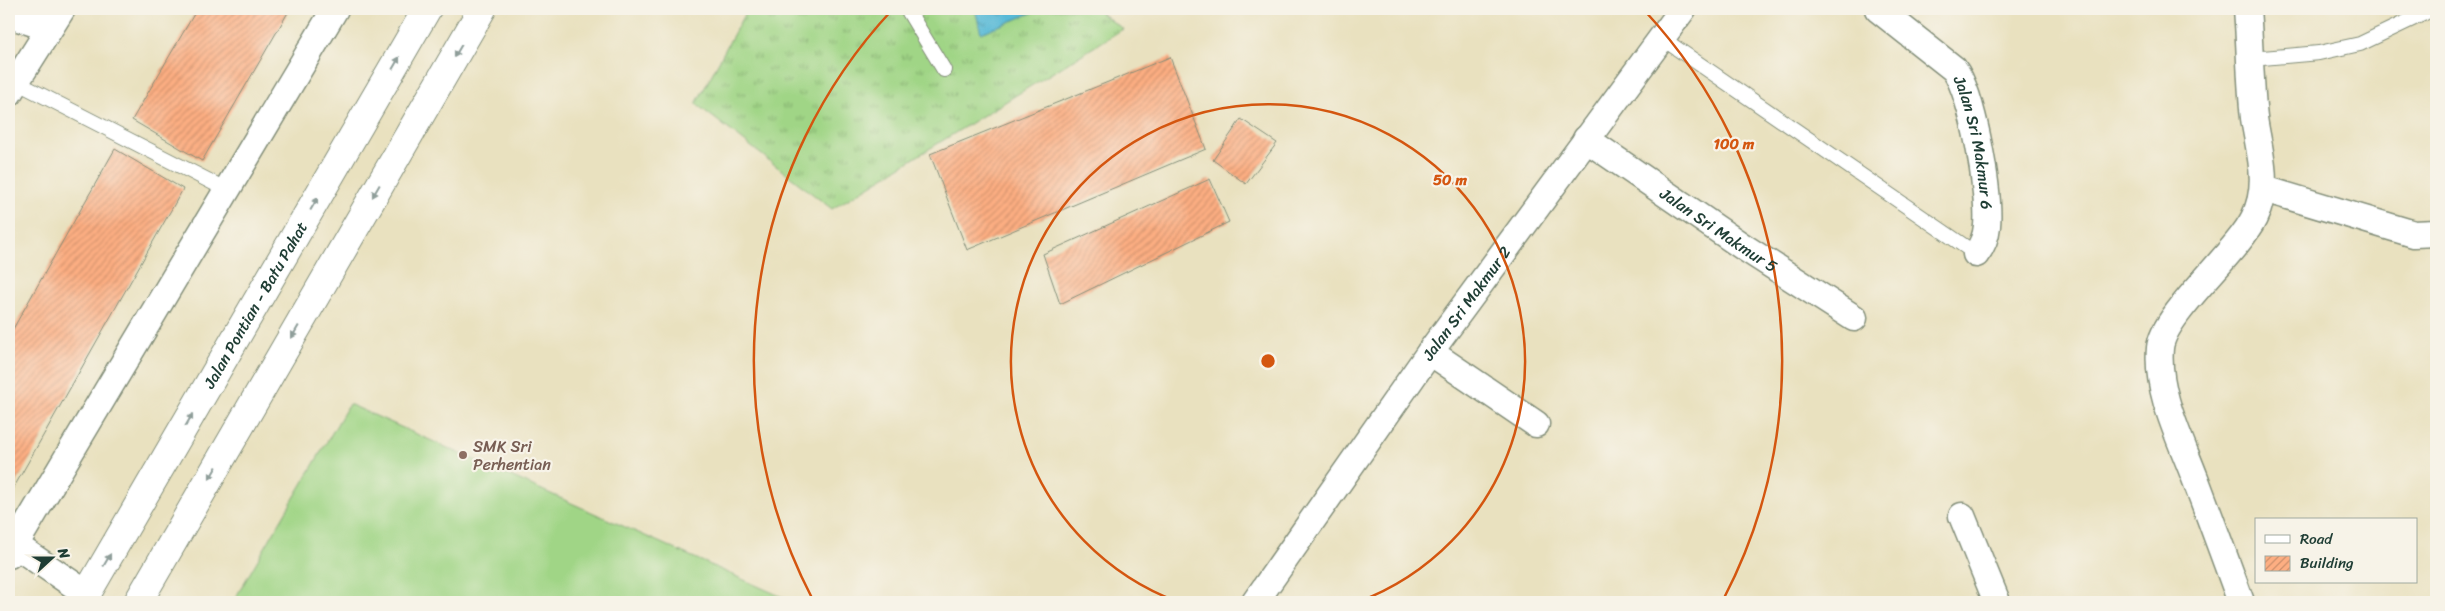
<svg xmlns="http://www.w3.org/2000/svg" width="2445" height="611" font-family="Sriracha,sans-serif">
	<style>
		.grass { fill: url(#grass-tufts); stroke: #60895d }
		.garden { fill: #a0d586; stroke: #60895d }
		.water { fill: url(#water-ripples); stroke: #3c7c86 }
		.building { fill: url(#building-hatch) }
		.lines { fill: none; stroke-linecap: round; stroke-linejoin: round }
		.service-casing { stroke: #848f7a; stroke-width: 16 }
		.minor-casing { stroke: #848f7a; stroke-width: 29 }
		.trunk-casing { stroke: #848f7a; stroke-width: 30 }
		.service { stroke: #fff; stroke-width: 14 }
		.minor { stroke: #fff; stroke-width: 26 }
		.trunk { stroke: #fff; stroke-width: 28 }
		.oneway { fill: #8f9e9a }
		.ring { fill: none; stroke: #d45610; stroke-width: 2.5 }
		.education-dot { fill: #8d6e63; stroke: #f7f3e8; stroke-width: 2 }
		.labels { text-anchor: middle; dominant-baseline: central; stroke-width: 4.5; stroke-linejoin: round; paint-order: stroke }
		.street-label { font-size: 16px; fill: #1f3d34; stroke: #f7f3e8 }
		.education-label { font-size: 16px; fill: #785e54; stroke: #f7f3e8; text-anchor: start }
		.centre { fill: #d45610; stroke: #f7f3e8; stroke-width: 2.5 }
		.ring-label { font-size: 15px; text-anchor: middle; font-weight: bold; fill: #d45610; stroke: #f7f3e8; stroke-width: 4.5; stroke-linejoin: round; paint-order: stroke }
	</style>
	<defs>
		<pattern id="grass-tufts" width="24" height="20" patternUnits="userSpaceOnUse" patternTransform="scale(1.25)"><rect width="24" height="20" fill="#a0d586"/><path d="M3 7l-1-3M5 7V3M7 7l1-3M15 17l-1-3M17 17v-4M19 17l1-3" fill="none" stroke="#82ae6e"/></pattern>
		<pattern id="water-ripples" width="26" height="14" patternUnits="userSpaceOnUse" patternTransform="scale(1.25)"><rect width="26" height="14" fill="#58bad7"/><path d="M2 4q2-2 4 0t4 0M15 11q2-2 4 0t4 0" fill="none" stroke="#4898af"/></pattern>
		<pattern id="building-hatch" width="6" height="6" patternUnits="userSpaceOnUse" patternTransform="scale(1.25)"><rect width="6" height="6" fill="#fdae82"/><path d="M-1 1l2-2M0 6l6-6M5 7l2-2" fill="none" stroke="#cc8f6b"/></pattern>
	</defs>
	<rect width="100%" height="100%" fill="#f7f3e8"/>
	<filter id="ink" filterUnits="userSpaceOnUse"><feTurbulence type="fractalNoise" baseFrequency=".02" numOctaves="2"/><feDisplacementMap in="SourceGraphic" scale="10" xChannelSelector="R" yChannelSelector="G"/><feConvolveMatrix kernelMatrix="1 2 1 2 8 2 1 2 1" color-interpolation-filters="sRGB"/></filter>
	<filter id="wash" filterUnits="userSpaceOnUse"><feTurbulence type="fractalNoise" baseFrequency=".0096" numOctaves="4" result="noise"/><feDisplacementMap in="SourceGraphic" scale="20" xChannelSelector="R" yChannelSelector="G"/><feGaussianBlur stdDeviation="1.12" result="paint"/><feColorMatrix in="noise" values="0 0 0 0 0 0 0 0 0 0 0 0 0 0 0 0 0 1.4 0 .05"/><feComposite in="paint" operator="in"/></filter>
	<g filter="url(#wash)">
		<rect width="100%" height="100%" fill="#e9e1bf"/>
		<path class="grass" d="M747,9h348l28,20 -291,180 -136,-105z"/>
		<path class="garden" d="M349,404l440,196 -2,2h-554z"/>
		<path class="water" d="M975,9h67l-61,24z"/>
		<g id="blocks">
			<g class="building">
				<path d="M197,9h93l-88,152 -70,-41z"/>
				<path d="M1170,57l36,92 -239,101 -37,-96z"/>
				<path d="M1241,119l36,24 -31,41 -33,-24z"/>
				<path d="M115,149l68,40 -174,307v-160z"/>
				<path d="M1210,179l19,43 -169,82 -17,-50z"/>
			</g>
		</g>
	</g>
	<g filter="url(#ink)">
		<use href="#blocks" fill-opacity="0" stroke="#848f7a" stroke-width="1"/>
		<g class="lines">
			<g class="service-casing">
				<g id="service">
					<path d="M907,9l37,61"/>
					<path d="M1663,39l313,215"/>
					<path d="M2251,59l68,-6 41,-9 65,-31"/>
					<path d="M16,82l211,108"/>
				</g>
			</g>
			<g class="minor-casing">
				<g id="minor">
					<path id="s1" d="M1878,9l76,60c19,25 36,124 33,157 -1,11 -4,19 -11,28"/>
					<path d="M9,15l40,13"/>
					<path d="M9,93l53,-84"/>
					<path id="s2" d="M1586,139l156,107 112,72"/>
					<path d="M2264,189l150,45 22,-1"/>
					<path d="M1430,352l106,72"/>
					<path d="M1962,516l35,86"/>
					<path d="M15,545l72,49"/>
					<path d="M9,555l326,-546"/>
					<path id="s3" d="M1255,602l175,-250 253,-343"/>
					<path d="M2241,602c-15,-41 -30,-82 -46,-124 -15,-40 -39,-86 -35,-130 3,-34 76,-94 94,-130 17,-34 5,-66 0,-100 -4,-36 -4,-73 -7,-109"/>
				</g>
			</g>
			<g class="trunk-casing">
				<g id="trunk">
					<path id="s4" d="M82,602l345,-593"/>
					<path d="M138,602l344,-593"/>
				</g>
			</g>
			<use href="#service" class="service"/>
			<use href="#minor" class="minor"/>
			<use href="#trunk" class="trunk"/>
		</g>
		<defs><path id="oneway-solid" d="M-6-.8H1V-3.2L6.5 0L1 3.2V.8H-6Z" transform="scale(1.25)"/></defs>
		<g class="oneway">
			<use href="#oneway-solid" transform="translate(458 51) rotate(120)"/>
			<use href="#oneway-solid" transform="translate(396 63) rotate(-60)"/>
			<use href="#oneway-solid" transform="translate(376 191) rotate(120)"/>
			<use href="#oneway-solid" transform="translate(314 204) rotate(-60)"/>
			<use href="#oneway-solid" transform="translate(295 332) rotate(120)"/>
			<use href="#oneway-solid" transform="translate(189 420) rotate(-60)"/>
			<use href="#oneway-solid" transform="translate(213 473) rotate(120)"/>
			<use href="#oneway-solid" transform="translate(107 560) rotate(-60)"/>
		</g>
	</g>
	<g class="ring">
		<path d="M1178 602A257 257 0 1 1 1358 602"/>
		<path d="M812 598A514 514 0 0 1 892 10M1644 10A514 514 0 0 1 1724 598"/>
	</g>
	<circle class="education-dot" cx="463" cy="455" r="5"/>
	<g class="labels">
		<g class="street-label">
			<text stroke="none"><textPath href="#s1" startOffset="174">Jalan Sri Makmur 6</textPath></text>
			<text stroke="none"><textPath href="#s2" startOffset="161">Jalan Sri Makmur 5</textPath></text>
			<text stroke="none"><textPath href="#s3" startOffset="366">Jalan Sri Makmur 2</textPath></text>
			<text stroke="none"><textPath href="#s4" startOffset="344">Jalan Pontian - Batu Pahat</textPath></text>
		</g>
		<g class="education-label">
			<text x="473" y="446">SMK Sri<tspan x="473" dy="18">Perhentian</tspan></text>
		</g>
	</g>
	<circle cx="1268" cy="361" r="8" class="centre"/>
	<g class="ring-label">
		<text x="1734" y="149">100 m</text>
		<text x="1450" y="185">50 m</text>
	</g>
	<rect width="2445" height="611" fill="none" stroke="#f7f3e8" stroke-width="30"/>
	<rect x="2255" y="518" width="162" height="65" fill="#f7f3e8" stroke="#a1aaa0"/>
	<rect x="2265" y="535" width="25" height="8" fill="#ffffff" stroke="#a1aaa0"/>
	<text x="2300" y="544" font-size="15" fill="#1f3d34">Road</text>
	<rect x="2265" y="556" width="25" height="15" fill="url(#building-hatch)" stroke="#a1aaa0"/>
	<text x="2300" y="568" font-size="15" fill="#1f3d34">Building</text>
	<g transform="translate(52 558) rotate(69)" stroke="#f7f3e8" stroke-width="4" paint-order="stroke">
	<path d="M0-4L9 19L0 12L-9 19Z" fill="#1f3d34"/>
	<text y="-8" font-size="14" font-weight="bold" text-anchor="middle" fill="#1f3d34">N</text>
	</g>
</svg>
